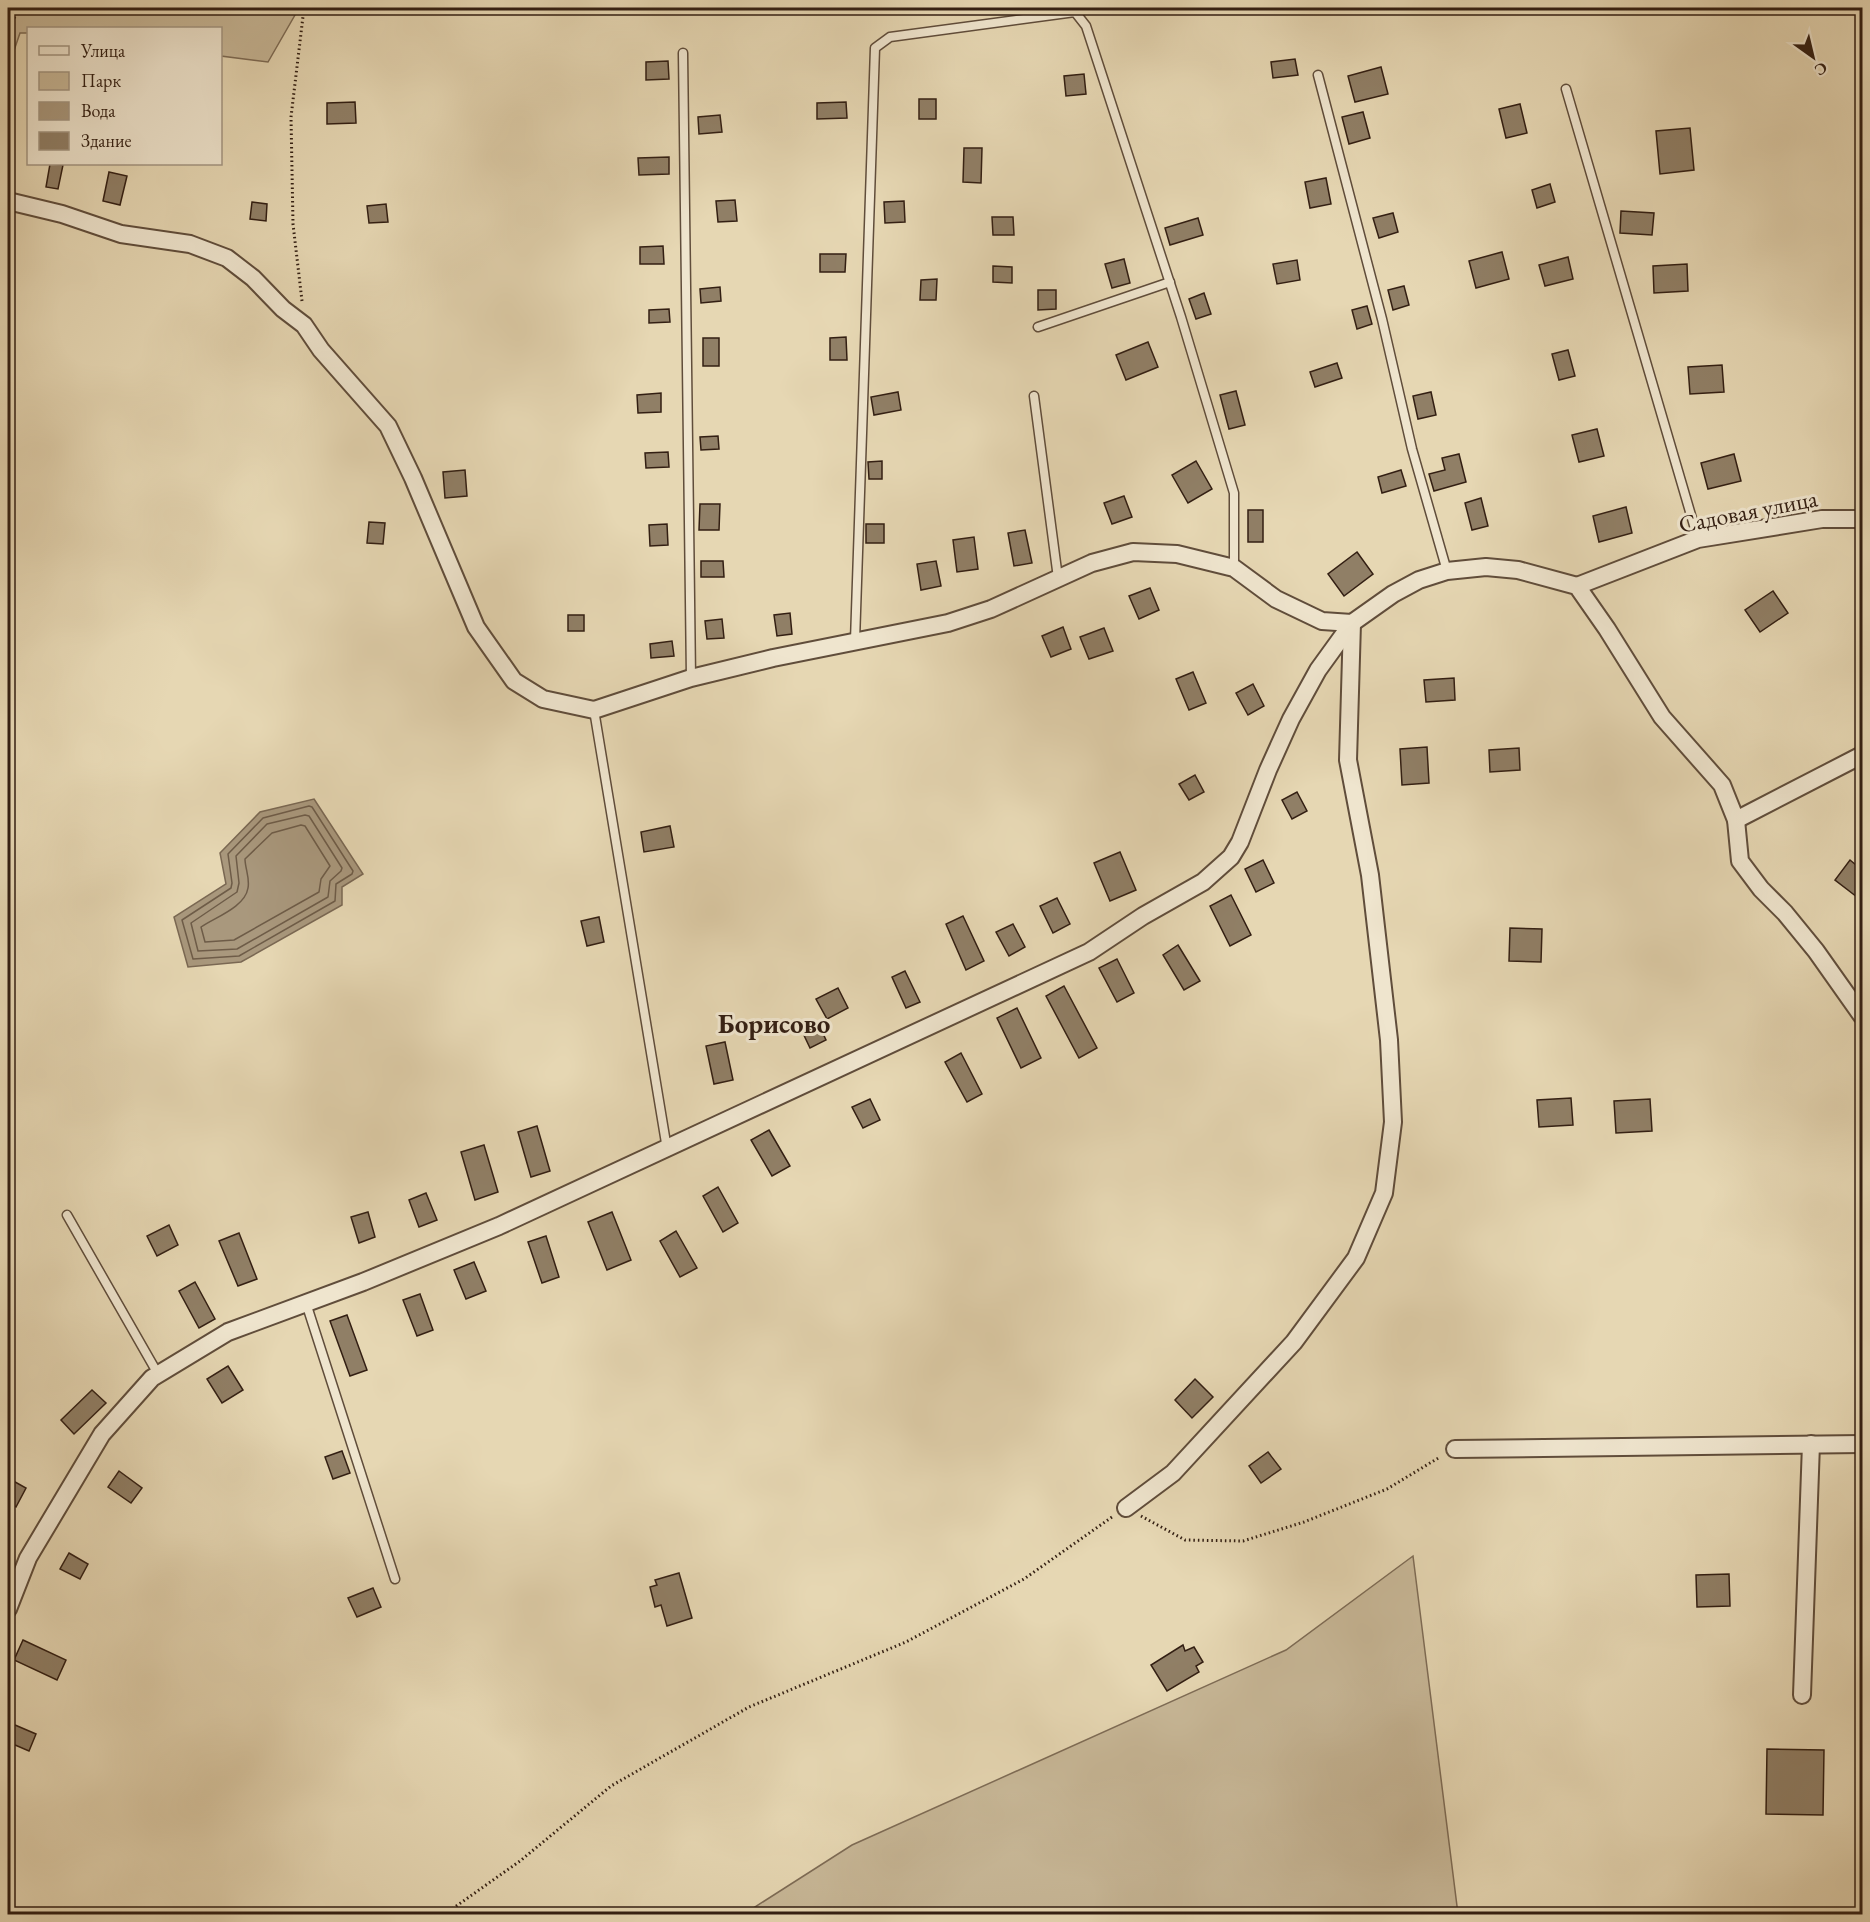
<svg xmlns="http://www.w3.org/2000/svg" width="1870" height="1922" font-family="'EB Garamond',serif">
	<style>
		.green { fill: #c8b898; stroke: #7e6c56; stroke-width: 1.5 }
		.water { fill: #a9987d; stroke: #7a6853; stroke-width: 1.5 }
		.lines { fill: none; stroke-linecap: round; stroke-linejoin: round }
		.shore { stroke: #6e5c48; stroke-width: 1.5 }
		.building { fill: #907f66; stroke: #331f13; stroke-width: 1.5 }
		.service-casing { stroke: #604d3b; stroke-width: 11 }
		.minor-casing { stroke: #604d3b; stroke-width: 20 }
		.path { stroke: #331f13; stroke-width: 3; stroke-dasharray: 1.5 3; stroke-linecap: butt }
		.service { stroke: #efe5ce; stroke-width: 8 }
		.minor { stroke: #efe5ce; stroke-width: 16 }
		.labels { text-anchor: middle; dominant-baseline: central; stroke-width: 6; stroke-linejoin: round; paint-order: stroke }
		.street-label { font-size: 24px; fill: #331f13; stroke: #efe5ce }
		.quarter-label { font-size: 27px; font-weight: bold; fill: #331f13; stroke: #efe5ce }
	</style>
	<rect width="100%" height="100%" fill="#e6d7b3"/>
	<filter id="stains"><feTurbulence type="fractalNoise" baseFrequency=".00333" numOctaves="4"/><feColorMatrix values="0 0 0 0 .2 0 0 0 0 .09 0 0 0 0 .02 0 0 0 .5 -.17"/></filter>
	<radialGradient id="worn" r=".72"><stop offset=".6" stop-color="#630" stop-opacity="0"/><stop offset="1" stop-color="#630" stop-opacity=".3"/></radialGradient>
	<g class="green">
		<path d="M8,8h291l-31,54 -47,-6 -1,-28h-192v5h-8l-12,35z"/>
		<path d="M1413,1556l45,358h-714l108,-69 434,-195z"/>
	</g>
	<path class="water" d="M314,799l49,75 -21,13v18l-101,57 -53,5 -14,-50 52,-33 -6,-31 40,-41z"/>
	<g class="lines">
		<g class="shore">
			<path d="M309,806l3,1 41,64 -1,3 -16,10 -1,17 -96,55 -46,3 -11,-39 49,-32 1,-5 -4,-29 35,-36z"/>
			<path d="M305,815l4,1 33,52 -1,3 -11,10 -2,16 -91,52 -39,2 -7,-28 46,-31 2,-9 -3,-27 31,-32z"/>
			<path d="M301,825l4,1 25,40 -9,13 -2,13 -85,48 -29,2 -4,-15c15,-10 44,-20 47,-39 2,-10 -3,-20 -3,-29l27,-26z"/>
		</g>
	</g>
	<g class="building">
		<path d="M1295,59l3,16 -25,3 -2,-16z"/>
		<path d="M668,61l1,18 -23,1v-18z"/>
		<path d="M1381,67l7,27 -33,8 -7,-26z"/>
		<path d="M1084,74l2,20 -20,2 -2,-20z"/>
		<rect x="919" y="99" width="17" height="20"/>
		<path d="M355,102l1,21 -29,1v-21z"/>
		<path d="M846,102l1,16 -30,1v-16z"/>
		<path d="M1520,104l7,29 -21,5 -7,-29z"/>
		<path d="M1363,112l7,26 -21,6 -7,-27z"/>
		<path d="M720,115l2,17 -23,2 -1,-17z"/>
		<path d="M1690,128l4,42 -34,4 -4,-43z"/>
		<path d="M964,148h18l-1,35 -18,-1z"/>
		<path d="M669,157v17l-30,1 -1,-17z"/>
		<path d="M50,164l13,1 -5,24 -12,-2z"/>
		<path d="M109,172l18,4 -7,29 -17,-4z"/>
		<path d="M1326,178l5,26 -21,4 -5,-26z"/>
		<path d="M1550,184l5,18 -18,6 -5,-18z"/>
		<path d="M735,200l2,21 -19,1 -2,-21z"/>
		<path d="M904,201l1,21 -20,1 -1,-21z"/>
		<path d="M252,202l15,2 -1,17 -16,-2z"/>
		<path d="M386,204l2,18 -19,1 -2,-17z"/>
		<path d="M1621,211l33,2 -2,22 -32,-2z"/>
		<path d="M1393,213l5,19 -19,6 -6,-20z"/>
		<path d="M992,217h21l1,18h-21z"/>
		<path d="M1198,218l5,17 -33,10 -5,-17z"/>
		<path d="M663,246l1,18h-24v-17z"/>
		<path d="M1502,252l7,27 -33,9 -7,-27z"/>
		<path d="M820,254h26l-1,18h-25z"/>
		<path d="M1568,257l5,22 -28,7 -6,-21z"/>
		<path d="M1124,259l6,24 -18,5 -7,-24z"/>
		<path d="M1297,260l3,20 -23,4 -4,-20z"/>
		<path d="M1687,264l1,27 -34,2 -1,-27z"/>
		<path d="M993,266l19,1v16l-19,-1z"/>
		<path d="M937,279l-1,21h-16l1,-20z"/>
		<path d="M1404,286l5,19 -16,5 -5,-20z"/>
		<path d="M720,287l1,14 -20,2 -1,-14z"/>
		<path d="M1038,290h18v19l-18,1z"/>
		<path d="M1204,293l7,21 -15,5 -7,-20z"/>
		<path d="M1367,306l5,18 -15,5 -5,-19z"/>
		<path d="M669,309l1,13 -21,1v-13z"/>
		<path d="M846,337l1,23h-17v-22z"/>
		<rect x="703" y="338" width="16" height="28"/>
		<path d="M1148,342l10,25 -32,13 -10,-25z"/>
		<path d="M1568,350l7,26 -16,4 -7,-26z"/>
		<path d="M1337,363l5,15 -27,9 -5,-15z"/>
		<path d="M1722,365l2,27 -34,2 -2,-27z"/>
		<path d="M1236,391l9,34 -16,4 -9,-34z"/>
		<path d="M898,392l3,18 -27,5 -3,-18z"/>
		<path d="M1431,392l5,23 -18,4 -5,-23z"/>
		<path d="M661,393v19l-23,1 -1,-18z"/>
		<path d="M1597,429l7,27 -25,6 -7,-27z"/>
		<path d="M718,436l1,13 -18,1 -1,-13z"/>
		<path d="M668,452l1,15 -23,1 -1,-15z"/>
		<path d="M1459,454l7,28 -32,9 -5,-17 16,-4 -3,-12z"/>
		<path d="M1734,454l7,27 -33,8 -7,-26z"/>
		<path d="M882,461v18h-13l-1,-17z"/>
		<path d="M1196,461l16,28 -24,14 -16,-28z"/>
		<path d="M465,470l2,26 -22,2 -2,-26z"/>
		<path d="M1401,470l5,16 -24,7 -4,-16z"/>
		<path d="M1124,496l8,21 -20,7 -8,-21z"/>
		<path d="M1481,498l7,28 -16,4 -7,-27z"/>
		<path d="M700,504h20l-1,26h-20z"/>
		<path d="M1626,507l6,26 -33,9 -6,-26z"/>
		<rect x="1248" y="510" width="15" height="32"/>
		<path d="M369,522l16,1 -2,21 -16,-1z"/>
		<path d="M667,524l1,21 -18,1 -1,-21z"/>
		<rect x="866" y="524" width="18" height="19"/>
		<path d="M1025,530l7,33 -18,3 -6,-33z"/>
		<path d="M974,537l4,32 -21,3 -4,-32z"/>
		<path d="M1357,552l16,22 -29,22 -16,-22z"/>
		<path d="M701,561h22l1,16h-23z"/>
		<path d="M936,561l5,25 -20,4 -4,-26z"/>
		<path d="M1150,588l9,22 -20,9 -10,-23z"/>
		<path d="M1773,591l15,22 -28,19 -15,-22z"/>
		<path d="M790,613l2,21 -15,2 -3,-21z"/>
		<rect x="568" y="615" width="16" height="16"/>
		<path d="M722,619l2,19 -17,1 -2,-18z"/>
		<path d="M1063,627l8,22 -20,8 -9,-21z"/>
		<path d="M1104,628l9,23 -24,8 -9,-22z"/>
		<path d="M672,641l2,15 -23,2 -1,-14z"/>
		<path d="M1193,672l13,31 -17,7 -13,-31z"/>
		<path d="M1454,678l1,22 -29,2 -2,-22z"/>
		<path d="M1253,684l11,22 -16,9 -12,-22z"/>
		<path d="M1427,747l2,36 -27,2 -2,-36z"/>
		<path d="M1519,748l1,22 -30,2 -1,-22z"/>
		<path d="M1195,775l9,17 -15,8 -10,-16z"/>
		<path d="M1297,792l10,19 -15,8 -10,-19z"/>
		<path d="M670,826l4,21 -30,5 -3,-20z"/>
		<path d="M1120,852l16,38 -26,11 -16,-38z"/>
		<path d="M1862,857v33l-5,7 -22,-17 15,-20 6,5z"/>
		<path d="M1263,860l11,23 -18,9 -11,-23z"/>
		<path d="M1231,895l20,40 -21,11 -20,-40z"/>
		<path d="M1057,898l13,26 -17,9 -13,-27z"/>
		<path d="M963,916l21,45 -18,9 -20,-46z"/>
		<path d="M599,917l5,25 -17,4 -6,-25z"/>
		<path d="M1013,924l12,23 -16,9 -13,-24z"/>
		<path d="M1510,928l32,1 -1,33 -32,-1z"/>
		<path d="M1178,945l22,36 -16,9 -21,-35z"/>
		<path d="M1117,959l17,34 -17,9 -18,-34z"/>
		<path d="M905,971l15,31 -14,6 -14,-31z"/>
		<path d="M1064,986l33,62 -18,10 -33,-62z"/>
		<path d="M838,988l10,20 -21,11 -11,-20z"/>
		<path d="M1017,1008l24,50 -20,10 -24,-50z"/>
		<path d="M818,1023l8,17 -16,8 -8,-17z"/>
		<path d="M725,1042l8,38 -19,4 -8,-38z"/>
		<path d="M961,1053l21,41 -15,8 -22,-40z"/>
		<path d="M1571,1098l2,27 -34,2 -2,-27z"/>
		<path d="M870,1099l10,21 -17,8 -11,-21z"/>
		<path d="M1650,1099l2,32 -36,2 -2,-32z"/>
		<path d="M537,1126l13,45 -19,6 -13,-45z"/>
		<path d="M769,1130l21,36 -18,10 -21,-36z"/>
		<path d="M484,1145l14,47 -23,8 -14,-48z"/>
		<path d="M718,1187l20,36 -15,9 -20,-36z"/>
		<path d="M426,1193l11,27 -18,7 -10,-27z"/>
		<path d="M368,1212l7,25 -16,6 -8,-26z"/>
		<path d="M612,1212l19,48 -24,10 -19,-48z"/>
		<path d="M169,1225l9,20 -21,11 -10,-20z"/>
		<path d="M676,1231l21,37 -17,9 -20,-36z"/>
		<path d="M239,1233l18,46 -19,7 -19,-45z"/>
		<path d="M546,1236l13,41 -17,6 -14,-41z"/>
		<path d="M474,1262l12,29 -20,8 -12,-29z"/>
		<path d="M195,1282l20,37 -16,9 -20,-37z"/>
		<path d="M420,1294l13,36 -16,6 -14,-36z"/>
		<path d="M347,1315l20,55 -17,6 -20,-55z"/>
		<path d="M228,1366l15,24 -21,13 -15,-24z"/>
		<path d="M1195,1379l18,18 -21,21 -17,-18z"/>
		<path d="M92,1390l14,13 -32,31 -13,-14z"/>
		<path d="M342,1451l8,22 -17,6 -8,-22z"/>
		<path d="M1268,1452l13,17 -20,14 -12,-17z"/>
		<path d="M119,1471l23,17 -11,15 -23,-16z"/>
		<path d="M8,1478l18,10 -10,19 -8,-5z"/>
		<path d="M69,1553l19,11 -8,15 -20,-10z"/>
		<path d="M679,1573l13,45 -25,8 -6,-21 -6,2 -5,-20 7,-2 -2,-5z"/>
		<path d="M1729,1574l1,32 -33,1 -1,-32z"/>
		<path d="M373,1588l8,19 -24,10 -9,-19z"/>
		<path d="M23,1640l43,20 -9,20 -43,-20z"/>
		<path d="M1183,1645l2,6 9,-4 9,15 -7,4 3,6 -32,19 -16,-26z"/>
		<path d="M8,1722l28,12 -7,17 -21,-9z"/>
		<path d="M1767,1749l57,1 -1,65 -57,-1z"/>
	</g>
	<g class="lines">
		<g class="service-casing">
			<g id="service">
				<path d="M683,53l8,625"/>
				<path d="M1318,75l64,244 30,130 35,122"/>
				<path d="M1566,89l132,450"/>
				<path d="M1038,327l132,-45"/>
				<path d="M1034,396l24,182"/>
				<path d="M855,641l20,-593 15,-11 185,-25 11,14 95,291 53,176v75"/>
				<path d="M594,710l73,439"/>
				<path d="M67,1215l91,159"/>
				<path d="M306,1303l89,276"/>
			</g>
		</g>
		<g class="minor-casing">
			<g id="minor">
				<path d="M8,201l54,13 59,20 69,10 37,14 26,20 30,31 21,16 17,25 67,76 25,52 63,149 38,54 29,18 51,11 97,-32 82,-20 175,-35 43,-14 101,-46 41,-11 44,2 57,14 42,31 46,22 30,2 -4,137 22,115 19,165 4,82 -9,71 -28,65 -62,84 -121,131 -47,35"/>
				<path d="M1577,586l121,-47 124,-20h40"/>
				<path d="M1736,820l126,-65"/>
				<path d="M1455,1449l407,-5"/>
				<path d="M8,1609l20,-51 74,-124 50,-56 76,-46 135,-50 136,-56 590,-274 54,-36 60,-34 28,-25 9,-15 28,-72 23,-51 27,-49 34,-47 41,-29 26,-14 28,-9 39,-4 32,3 59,16 30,43 55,88 60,68 14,35 4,41 21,28 24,24 31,38 46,65"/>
				<path d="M1802,1695l9,-251"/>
			</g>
		</g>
		<g class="path">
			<path d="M8,35l10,-27"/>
			<path d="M302,301l-9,-77 -2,-107 13,-109"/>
			<path d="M1141,1516l44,24 58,1 61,-19 83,-33 53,-32"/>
			<path d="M445,1914l75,-53 91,-75 138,-79 157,-65 118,-63 88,-62"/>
		</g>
		<use href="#service" class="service"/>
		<use href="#minor" class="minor"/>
	</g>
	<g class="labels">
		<g class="street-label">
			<text transform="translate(1748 511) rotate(-11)">Садовая улица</text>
		</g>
		<g class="quarter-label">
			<text x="774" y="1023">Борисово</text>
		</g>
	</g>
	<rect width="1870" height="1922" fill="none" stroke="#e6d7b3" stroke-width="30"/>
	<rect x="9" y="9" width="1852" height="1904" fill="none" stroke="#331f13" stroke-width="3"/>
	<rect x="15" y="15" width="1840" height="1892" fill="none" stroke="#331f13" stroke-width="1.5"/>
	<rect x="27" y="27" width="195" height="138" fill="#efe5ce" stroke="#a49683" stroke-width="1.5"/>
	<rect x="39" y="46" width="30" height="9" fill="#efe5ce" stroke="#a49683" stroke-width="1.5"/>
	<text x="81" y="57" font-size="18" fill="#331f13">Улица</text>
	<rect x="39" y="72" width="30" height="18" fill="#c8b898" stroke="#a49683" stroke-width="1.5"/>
	<text x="81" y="87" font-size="18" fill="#331f13">Парк</text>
	<rect x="39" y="102" width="30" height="18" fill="#a9987d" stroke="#a49683" stroke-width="1.5"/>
	<text x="81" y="117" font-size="18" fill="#331f13">Вода</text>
	<rect x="39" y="132" width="30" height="18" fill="#907f66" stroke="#a49683" stroke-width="1.5"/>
	<text x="81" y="147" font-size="18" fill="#331f13">Здание</text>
	<g transform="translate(1813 57) rotate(146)" stroke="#efe5ce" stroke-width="4.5" paint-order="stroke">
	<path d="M0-4.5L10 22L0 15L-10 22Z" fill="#331f13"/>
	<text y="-9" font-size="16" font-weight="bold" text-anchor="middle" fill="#331f13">С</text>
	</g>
	<rect width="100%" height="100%" filter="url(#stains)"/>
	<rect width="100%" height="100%" fill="url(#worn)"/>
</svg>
